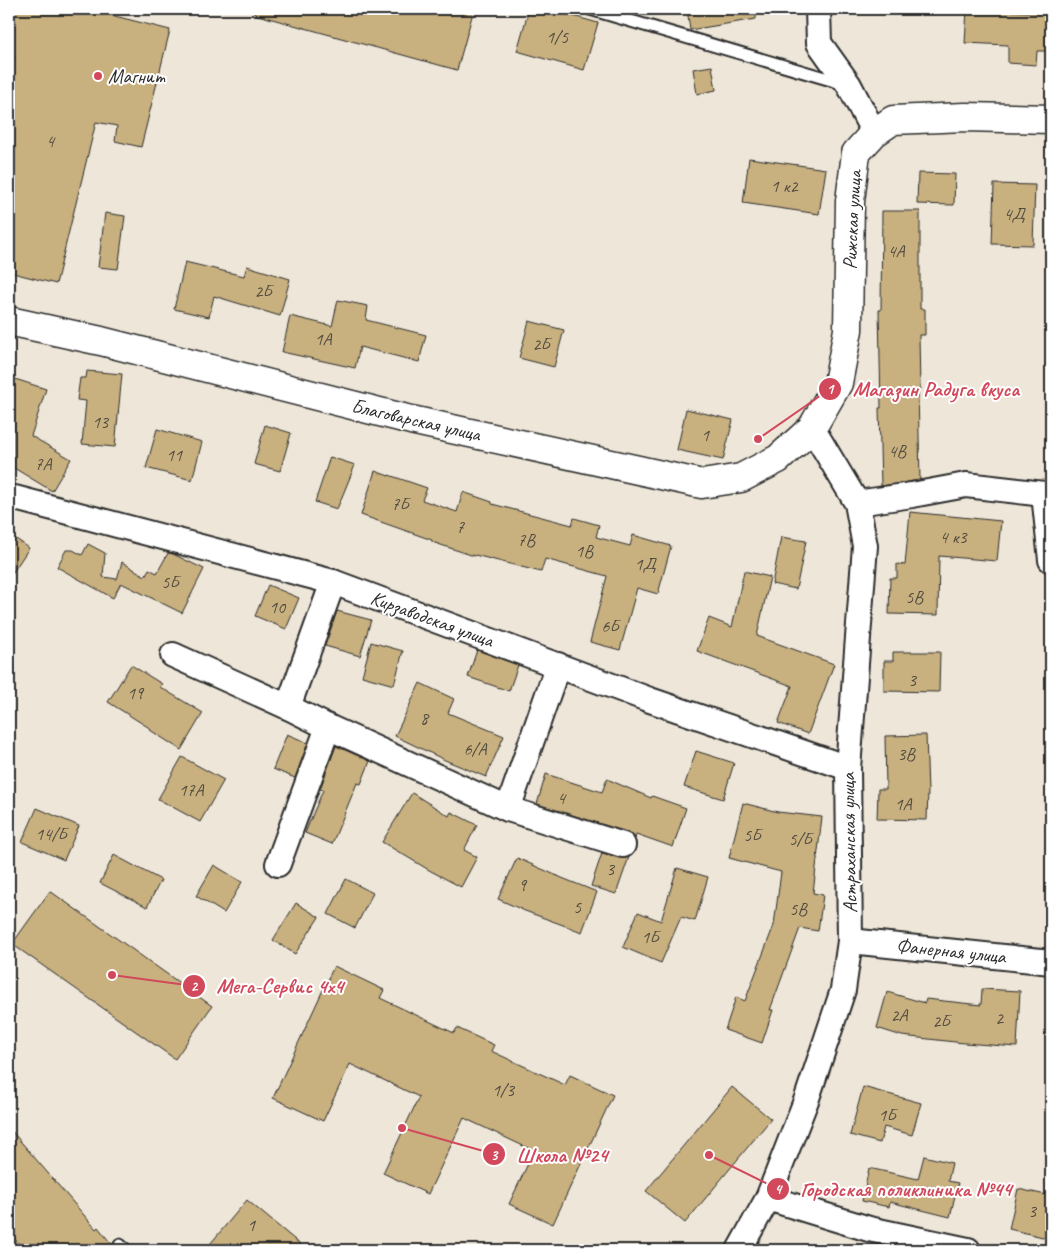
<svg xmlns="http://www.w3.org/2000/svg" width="1060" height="1259" font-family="Caveat,sans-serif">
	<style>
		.building { fill: #c8b07f; stroke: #2b2b2b }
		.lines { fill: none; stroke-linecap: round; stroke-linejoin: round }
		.service-casing { stroke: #2b2b2b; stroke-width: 15 }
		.minor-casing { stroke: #2b2b2b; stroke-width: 28 }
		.tertiary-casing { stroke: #2b2b2b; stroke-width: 31 }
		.service { stroke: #fff; stroke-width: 11 }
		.minor { stroke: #fff; stroke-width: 24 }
		.tertiary { stroke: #fff; stroke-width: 28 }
		.poi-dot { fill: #d1495b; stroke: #fff; stroke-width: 2 }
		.labels { text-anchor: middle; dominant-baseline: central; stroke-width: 4; stroke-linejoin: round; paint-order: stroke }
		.number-label { font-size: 18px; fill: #524c40 }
		.poi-label { font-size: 20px; fill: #2b2b2b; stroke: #fff; text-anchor: start }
		.street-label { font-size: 20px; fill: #2b2b2b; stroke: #fff }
		.leader { fill: none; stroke: #d1495b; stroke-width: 2 }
		.callout-dot { fill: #d1495b; stroke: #fff; stroke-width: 2 }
		.mark-label { font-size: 15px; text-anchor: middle; font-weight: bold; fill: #fff }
		.callout-label { font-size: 21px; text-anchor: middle; font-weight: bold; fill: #d1495b; stroke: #fff; stroke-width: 4; stroke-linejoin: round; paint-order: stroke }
	</style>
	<rect width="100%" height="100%" fill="#eee7d9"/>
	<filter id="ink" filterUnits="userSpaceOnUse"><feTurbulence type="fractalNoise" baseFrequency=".02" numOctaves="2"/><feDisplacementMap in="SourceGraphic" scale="10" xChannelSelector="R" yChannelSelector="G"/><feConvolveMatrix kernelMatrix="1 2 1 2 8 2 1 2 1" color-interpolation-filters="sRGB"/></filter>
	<g filter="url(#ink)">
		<g class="building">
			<path d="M9,9h78l83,21 -29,117 -26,-6 2,-15 -21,-4 -40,162 -47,-12v-192l6,-24 -6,-1z"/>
			<path d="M255,9h219l-17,61 -203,-56z"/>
			<path d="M529,9h19l50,14 -14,47 -67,-19z"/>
			<path d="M687,9h69v10l-66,11z"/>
			<path d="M967,9l84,4v38h-14l-1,14 -28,-2v-18l-43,-2z"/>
			<path d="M712,66l4,24 -19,4 -4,-25z"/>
			<path d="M749,158l77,11 -7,45 -76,-11z"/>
			<path d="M918,173l37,1 -1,31 -37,-1z"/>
			<path d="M994,184l41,1 -2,60 -41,-1z"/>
			<path d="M882,211h38v98h5v26h-6l1,54h-2l2,91 -39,6 -2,-78h2l-2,-98h2z"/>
			<path d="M105,213l20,3 -7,53 -20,-2z"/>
			<path d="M185,262l59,14 3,-10 43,13 -10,37 -66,-20 -5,21 -35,-8z"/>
			<path d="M338,300l30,6 -2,14 60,15 -7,27 -59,-15 -5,21 -73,-16 8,-36 42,10z"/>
			<path d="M529,321l35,9 -10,37 -35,-9z"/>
			<path d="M87,371l35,3 -7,73 -33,-3 4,-43 -9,-1 3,-22h6z"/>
			<path d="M15,379l31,10 -15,47 40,23 -19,32 -43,-26v-67z"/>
			<path d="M686,409l47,11 -10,40 -46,-10z"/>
			<path d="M265,425l26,8 -11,38 -26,-7z"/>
			<path d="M157,429l45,13 -10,38 -46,-12z"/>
			<path d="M330,457l25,8 -18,44 -22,-7z"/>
			<path d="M375,471l14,5v-1l38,13 -5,12 35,12 6,-20 29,10v2l80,21 2,-7 25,7 -3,12 34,9 3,-11 38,11 -13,48 -21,-6 -17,62 -30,-8 17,-66 -62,-17 -4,13 -66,-17 -1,1 -42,-14v-2l-71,-25z"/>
			<path d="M910,512l91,9 -4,40 -58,-5 -1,59 -49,-1 1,-36h7v-14l8,1z"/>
			<path d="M9,534l20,14 -20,30z"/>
			<path d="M781,537l25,4 -10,48 -24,-5z"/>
			<path d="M88,544l17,9 -2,24 14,2 5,-17 23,14 4,-7 8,4 11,-20 5,1 31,15 -22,44 -61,-30 -8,15 -56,-31 9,-17h7l9,5z"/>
			<path d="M744,571l26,6 -13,59 77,28 -26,70 -30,-11 14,-37 -95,-35 12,-33 23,9z"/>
			<path d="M268,585l31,13 -13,31 -31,-13z"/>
			<path d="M337,611l34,9 -11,36 -35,-10z"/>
			<path d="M371,642l32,9 -9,34 -32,-9z"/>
			<path d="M477,650l41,15 -9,26 -41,-14z"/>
			<path d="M893,652h47l-1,40 -55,-1v-30h9z"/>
			<path d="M131,665l31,19 -2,3 43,26 -22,37 -31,-20 1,-1 -43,-27z"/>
			<path d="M420,683l34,16 -6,14 56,23 -18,41 -39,-16 -52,-25z"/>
			<path d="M287,734l21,9 -13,35 -22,-9z"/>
			<path d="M926,735l2,56 -1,29 -50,-1 1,-30h8l-1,-53z"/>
			<path d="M336,746l34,15 -9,23 -4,-1 -25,61 -27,-11 18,-43 -3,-1z"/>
			<path d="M696,751l38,12 -11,36 -39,-12z"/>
			<path d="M182,757l42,23 -24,42 -42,-23z"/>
			<path d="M546,774l56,18 5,-13 44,19 1,-2 34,12 -13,39 -37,-13 -1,5 -2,-4 -6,-3 -90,-28z"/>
			<path d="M412,793l37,23 2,-4 26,13 -13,25 13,7 -16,30 -32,-17 -47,-28z"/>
			<path d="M743,803l35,9 44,5 -9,76 10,2 -5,36 -18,-3 -30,82h3l-11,33 -37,-13 11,-33 9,4 29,-76 7,-53 -52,-14z"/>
			<path d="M37,808l42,18 -15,34 -42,-18z"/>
			<path d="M602,853l17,5h7l3,-1 -13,37 -25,-8z"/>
			<path d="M114,855l47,25 -14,27 -47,-24z"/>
			<path d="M517,858l45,20 35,14 -15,40 -57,-21 -27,-12z"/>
			<path d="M214,865l28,17 -18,31 -28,-17z"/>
			<path d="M677,868l31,9 -13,44 -14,-4 -20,46 -38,-16 15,-35 23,9z"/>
			<path d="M346,879l27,14 -18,35 -27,-14z"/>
			<path d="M50,891l162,115 -37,53 -163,-115z"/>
			<path d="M296,903l23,14 -24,37 -22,-14z"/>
			<path d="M334,966l50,24 -4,8 74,35 3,-5 37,17 -3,6 74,34 5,-10 43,20 -60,129 -44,-20 25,-53 -70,-33 -36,76 -45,-21 36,-76 -69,-33 -27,57 -50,-23z"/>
			<path d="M982,989l38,2 -3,56 -53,-4 -62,-7 -25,-8 10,-36 38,11 1,-4 55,6z"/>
			<path d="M732,1087l39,32 -86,104 -39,-32z"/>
			<path d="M863,1087l58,16 -9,32 -28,-8 -4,16 -30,-8z"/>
			<path d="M9,1128l87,101 2,-2 15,19 2,4h-91l-15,-18z"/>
			<path d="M924,1156l28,7 -4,18 10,2 -8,34 -60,-15 -1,5 -27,-6 7,-33 49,11z"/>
			<path d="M1018,1189l33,7v43l-42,-10z"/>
			<path d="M247,1200l60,50h-102z"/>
		</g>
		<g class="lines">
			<g class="service-casing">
				<g id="service">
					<path d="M590,9l255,75"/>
					<path d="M120,1245l6,5"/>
				</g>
			</g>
			<g class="minor-casing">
				<g id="minor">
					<path d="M818,9l1,34 30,42 25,48"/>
					<path d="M1044,494l7,66"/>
					<path d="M9,498h6l318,84 317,118 198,68"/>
					<path d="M857,503l55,-8 54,-10 78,9 7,-1"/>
					<path d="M173,655l115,52 40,20 180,82 115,36"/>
					<path d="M288,707l45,-125"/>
					<path d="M508,809l50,-144"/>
					<path d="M278,864l50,-137"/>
					<path d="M850,941l201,21"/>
					<path d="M768,1198l101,31 99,21"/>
					<path d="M739,1250l29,-52 39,-100 36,-108 7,-49 -2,-173 17,-222 -8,-43 -45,-75"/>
				</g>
			</g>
			<g class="tertiary-casing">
				<path id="tertiary" d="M9,321l92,20 310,79 291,64 39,-6 37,-19 34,-31 26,-45 10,-53 2,-129 6,-48 18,-20 19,-13 72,-3 86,2"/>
			</g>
			<use href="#service" class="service"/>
			<use href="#minor" class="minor"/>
			<use href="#tertiary" class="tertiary"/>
		</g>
	</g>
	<circle class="poi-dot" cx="98" cy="76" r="5"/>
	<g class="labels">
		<g class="number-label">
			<text x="557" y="37">1/5</text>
			<text x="50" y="141">4</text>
			<text x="784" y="186">1 к2</text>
			<text x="1014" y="214">4Д</text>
			<text x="896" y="251">4А</text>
			<text x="263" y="291">2Б</text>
			<text x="323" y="339">1А</text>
			<text x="541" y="344">2Б</text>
			<text x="100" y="422">13</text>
			<text x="705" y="435">1</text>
			<text x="897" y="451">4В</text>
			<text x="174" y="455">11</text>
			<text x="43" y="464">7А</text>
			<text x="400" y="504">7Б</text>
			<text x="460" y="527">7</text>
			<text x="953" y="537">4 к3</text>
			<text x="526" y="540">7В</text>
			<text x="584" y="551">1В</text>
			<text x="645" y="564">1Д</text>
			<text x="170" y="582">5Б</text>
			<text x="914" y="597">5В</text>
			<text x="277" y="607">10</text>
			<text x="610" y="626">6Б</text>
			<text x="912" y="680">3</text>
			<text x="135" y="693">19</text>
			<text x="424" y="718">8</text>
			<text x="475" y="749">6/А</text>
			<text x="906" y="754">3В</text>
			<text x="191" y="790">17А</text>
			<text x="561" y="798">4</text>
			<text x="903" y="804">1А</text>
			<text x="51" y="834">14/Б</text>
			<text x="752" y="835">5Б</text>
			<text x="800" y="839">5/Б</text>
			<text x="610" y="869">3</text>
			<text x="522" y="885">9</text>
			<text x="577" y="907">5</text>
			<text x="798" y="909">5В</text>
			<text x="650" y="937">1Б</text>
			<text x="899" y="1015">2А</text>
			<text x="999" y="1018">2</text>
			<text x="941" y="1021">2Б</text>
			<text x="503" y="1090">1/3</text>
			<text x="887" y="1115">1Б</text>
			<text x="1032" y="1211">3</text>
			<text x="251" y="1225">1</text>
		</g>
		<g class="poi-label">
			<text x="108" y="76">Магнит</text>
		</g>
		<g class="street-label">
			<text transform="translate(852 220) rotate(-87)">Рижская улица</text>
			<text transform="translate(416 420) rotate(13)">Благоварская улица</text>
			<text transform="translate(432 619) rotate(20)">Кирзаводская улица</text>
			<text transform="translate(849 843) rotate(-91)">Астраханская улица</text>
			<text transform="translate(951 951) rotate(6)">Фанерная улица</text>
		</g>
	</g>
	<path class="leader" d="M758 439L830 389M112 975L194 986M402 1128L494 1154M709 1155L778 1189"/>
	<g class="callout-dot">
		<circle cx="758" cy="439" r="5"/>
		<circle cx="112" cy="975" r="5"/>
		<circle cx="402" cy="1128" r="5"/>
		<circle cx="709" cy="1155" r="5"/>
		<circle cx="830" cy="389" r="12"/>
		<circle cx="194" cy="986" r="12"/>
		<circle cx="494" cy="1154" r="12"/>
		<circle cx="778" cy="1189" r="12"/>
	</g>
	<g class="mark-label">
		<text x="830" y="394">1</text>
		<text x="194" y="991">2</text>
		<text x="494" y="1160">3</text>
		<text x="778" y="1194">4</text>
	</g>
	<g class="callout-label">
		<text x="936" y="396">Магазин Радуга вкуса</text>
		<text x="280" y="993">Мега-Сервис 4х4</text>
		<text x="562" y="1162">Школа №24</text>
		<text x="906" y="1196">Городская поликлиника №44</text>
	</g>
	<rect width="1060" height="1259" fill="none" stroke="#fff" stroke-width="30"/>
	<rect x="15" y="15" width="1030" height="1229" fill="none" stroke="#2b2b2b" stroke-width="2" filter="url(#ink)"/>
</svg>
